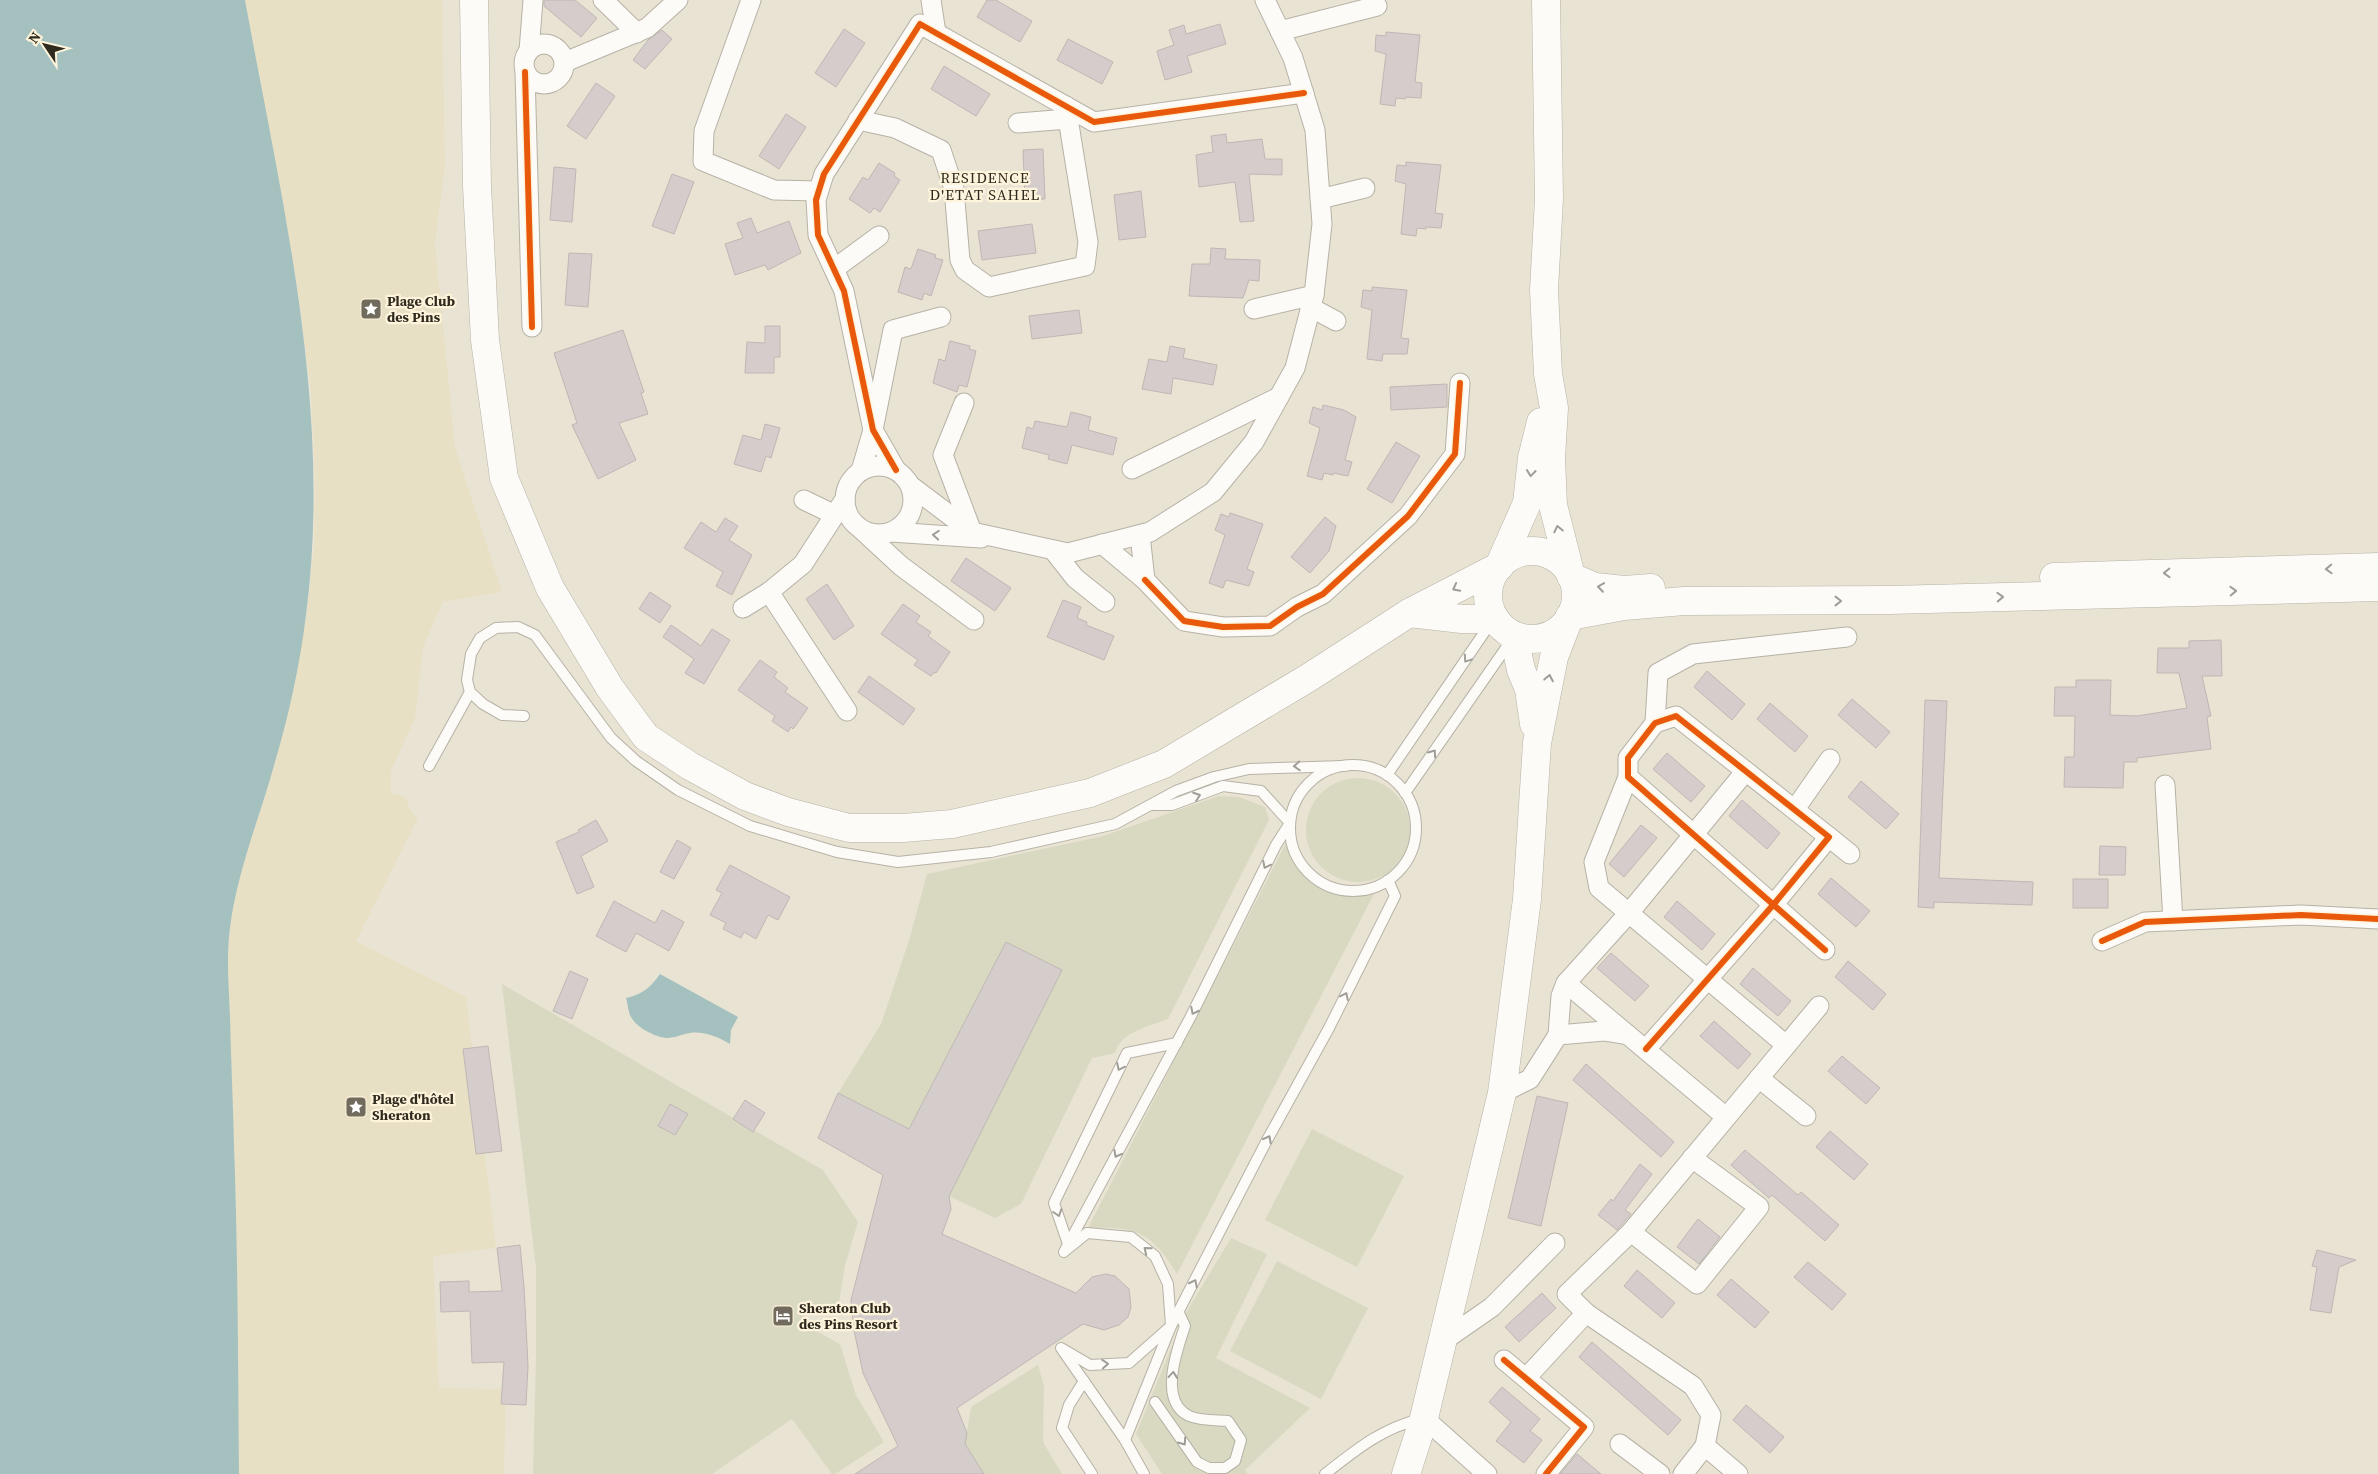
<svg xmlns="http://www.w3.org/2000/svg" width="2378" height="1474" font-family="'Source Serif 4',serif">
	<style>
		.green { fill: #d9d9c1 }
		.sand { fill: #e8e0c5 }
		.water { fill: #a5c1bf }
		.building { fill: #d5cdcb; stroke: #beb7b4 }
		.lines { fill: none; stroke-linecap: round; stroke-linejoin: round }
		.lane-casing { stroke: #b7b2a6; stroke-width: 12 }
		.street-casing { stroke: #b7b2a6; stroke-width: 21 }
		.secondary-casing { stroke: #b7b2a6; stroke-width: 29 }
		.lane { stroke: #fcfbf8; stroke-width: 10 }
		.street { stroke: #fcfbf8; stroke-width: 19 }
		.secondary { stroke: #fcfbf8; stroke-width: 28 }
		.cycleway-casing { stroke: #fef4dc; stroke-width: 9 }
		.cycleway { stroke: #e8590c; stroke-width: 6 }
		.oneway { stroke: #a09d96 }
		.labels { text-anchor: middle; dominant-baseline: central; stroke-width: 4.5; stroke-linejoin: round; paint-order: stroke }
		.poi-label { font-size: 14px; font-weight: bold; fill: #2f2a1e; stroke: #fef4dc; text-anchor: start }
		.neighbourhood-label { font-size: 15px; letter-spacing: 1px; fill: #2f2a1e; stroke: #fef4dc }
	</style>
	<rect width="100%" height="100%" fill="#e9e3d3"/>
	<g class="green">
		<circle cx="1358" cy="830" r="52"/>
		<path d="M1219,796l20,1 26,10 4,13 -101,199c-18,7 -48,13 -53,34l-23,5 -71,146 -26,14 -46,-22 112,-226 -55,-28 -97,187 -71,-36 43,-69 29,-87 17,-63 176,-38z"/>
		<path d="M1287,841c4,29 28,51 58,54 10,1 20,-2 30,-3l-198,382c-27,-43 -39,-47 -89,-46z"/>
		<path d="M502,984l321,186 35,52 -13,43 -6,38 -35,11 -1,10 37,20 16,51 28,47 -49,32h-3l-40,-55 -80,55h-179l3,-117v-89z"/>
		<path d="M1312,1129l92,47 -47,91 -92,-47z"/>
		<path d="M1231,1238l36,16 -51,104 94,50 -65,62 3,4h-86l-26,-40 48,-118z"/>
		<path d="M1277,1261l91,47 -47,91 -91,-48z"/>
		<path d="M1038,1365l6,21 -1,56 19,32h-78l-19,-30 6,-37z"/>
	</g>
	<path class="sand" d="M245,0h197l3,165 -10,79 20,203 47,145 -59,10 -20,45 -8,71 -24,53v22l15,4 3,12 9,9 -62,123 110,56 30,251 -63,8 6,132 67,1 -2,85h-265l-3,-271 -9,-235 3,-40 8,-46 38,-122 30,-141 8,-71 1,-72 -4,-85 -15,-113z"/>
	<g class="water">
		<path d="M0,0h245c37,203 88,408 61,615 -6,49 -17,100 -31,147 -15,55 -38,109 -45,166 -4,30 -1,59 0,89 1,43 3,85 4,128 4,109 4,219 5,329h-239z"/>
		<path d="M660,974l78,43 -7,13 -1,14c-12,-7 -26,-13 -40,-11 -8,1 -15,5 -23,5 -12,-1 -30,-10 -36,-21 -3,-5 -3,-13 -5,-19 17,-4 24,-10 34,-24z"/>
	</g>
	<g class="building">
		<path d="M544,0h31l22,18 -16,19 -37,-31z"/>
		<path d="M987,0h9l36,21 -12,21 -43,-25z"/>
		<path d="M1220,24l6,20 -39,12 5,16 -27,8 -8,-29 17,-6 -5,-15 15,-5 2,9z"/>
		<path d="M844,29l21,14 -29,44 -21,-14z"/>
		<path d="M662,30l10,9 -27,30 -12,-9 15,-20z"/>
		<path d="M1386,32l34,3 -5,47 7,1 -1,15 -15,-1 -1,2 -9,-1 -1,8 -15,-2 6,-50 -11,-3 1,-16 10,1z"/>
		<path d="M1068,39l45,23 -11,22 -45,-24z"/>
		<path d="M944,66l46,28 -14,22 -45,-27z"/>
		<path d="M596,83l19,13 -29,43 -19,-13z"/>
		<path d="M786,114l20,13 -27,42 -20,-13z"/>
		<path d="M1226,134l1,9 35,-4 3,20h17v16l-33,-1 5,47 -14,1 -5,-40 -36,5 -3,-32 17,-3 -2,-16z"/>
		<path d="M1043,149l2,50 -20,1 -2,-50z"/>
		<path d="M1406,162l35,3 -6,48 8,1 -2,14 -15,-1v2l-9,-1 -1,8 -15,-2 5,-50 -11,-3 2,-16 9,1z"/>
		<path d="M879,163l16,10 -1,3 6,4 -20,32 -6,-4 -4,5 -21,-14 14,-22 5,3z"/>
		<path d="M554,167l22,2 -4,53 -22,-2z"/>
		<path d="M672,174l22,8 -20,52 -22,-8z"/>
		<path d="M1141,191l5,46 -27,3 -5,-45z"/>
		<path d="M751,218l6,15 32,-12 12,32 -33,17 -3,-5 -30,10 -10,-31 18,-6 -6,-15z"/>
		<path d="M1032,224l4,29 -54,7 -4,-29z"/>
		<path d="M1211,248l15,1 -1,10 35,1 -1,21 -10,-1 -6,18 -54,-2 3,-32h18z"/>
		<path d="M918,249l18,6 -1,3 8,2 -12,36 -7,-3 -2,7 -24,-8 7,-25 6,2z"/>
		<path d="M569,253l23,1 -4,53 -23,-2z"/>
		<path d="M1372,287l35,3 -6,48 8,1 -2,15h-24l-1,7 -15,-2 5,-49 -11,-3 2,-17 9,1z"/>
		<path d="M1079,310l3,23 -50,6 -3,-23z"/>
		<path d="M765,326h15v31h-6v16h-29l2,-31 18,1z"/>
		<path d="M623,330l21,62 -3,1 7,21 -29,9 17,37 -38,19 -26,-54 5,-2 -23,-70z"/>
		<path d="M950,341l20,5 -1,3 7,2 -9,36 -8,-2 -2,7 -24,-9 6,-24 6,2z"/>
		<path d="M1170,346l15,3 -2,9 34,7 -4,20 -40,-7 -2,16 -29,-5 7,-30 18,3z"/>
		<path d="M1447,384v23l-56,3 -1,-23z"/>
		<path d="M1323,405l21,5 12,7 -11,43 7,2 -4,14 -15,-3v2l-9,-2 -2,7 -15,-4 13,-48 -11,-5 4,-16 9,3z"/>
		<path d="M1071,412l20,5 -3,13 29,8 -4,17 -41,-10 -5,19 -19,-5 1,-4 -27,-7 5,-21 6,2 2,-8 32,6z"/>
		<path d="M765,424l15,4 -9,30 -5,-2 -5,16 -27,-8 9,-29 18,5z"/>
		<path d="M1396,442l24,14 -28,47 -25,-14z"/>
		<path d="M1230,513l33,11 -16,45 7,3 -5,14 -23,-6 -3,8 -14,-5 16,-48 -10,-5 6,-16 8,3z"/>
		<path d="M1325,517l11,9 -7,25 -19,22 -19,-16z"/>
		<path d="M725,518l13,8 -9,14 23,15 -20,40 -16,-9 7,-14 -39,-24 17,-26 15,10z"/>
		<path d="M966,558l45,30 -16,23 -44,-30z"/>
		<path d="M827,584l27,42 -20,14 -28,-41z"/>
		<path d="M650,592l21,14 -11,17 -21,-14z"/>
		<path d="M1063,600l18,7 -4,11 10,4 -1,3 28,11 -10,24 -57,-23z"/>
		<path d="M903,604l17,12 -4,6 15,10 -3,4 22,16 -14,21 -2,-1 -3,4 -17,-11 4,-5 -37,-26z"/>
		<path d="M671,625l30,21 11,-17 18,11 -26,44 -19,-11 9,-14 -31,-22z"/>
		<path d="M2221,640l1,36h-20l9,40 -4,1 4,32 -74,9v4h-13l-1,26 -59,-1 1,-30h9l1,-41h-21l1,-29h21v-7h35l-1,35 27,1 50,-8 -8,-35h-22l1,-25h31v-7z"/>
		<path d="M760,660l17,12 -3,5 14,11 -3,4 23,16 -15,21 -2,-2 -3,5 -16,-11 3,-5 -37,-26z"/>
		<path d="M1707,671l38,33 -13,16 -38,-33z"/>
		<path d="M869,676l46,33 -12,16 -45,-33z"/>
		<path d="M1852,699l38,33 -14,16 -38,-33z"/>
		<path d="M1925,700l22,1 -8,177 94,4 -1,23 -98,-3v6l-16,-1z"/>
		<path d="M1770,703l38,33 -13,16 -38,-33z"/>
		<path d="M1667,753l38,33 -14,16 -38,-33z"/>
		<path d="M1861,781l38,33 -13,15 -38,-32z"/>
		<path d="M1742,800l38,33 -13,16 -38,-33z"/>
		<path d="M596,820l12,21 -27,15 13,31 -17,7 -21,-52 23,-10 -1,-2z"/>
		<path d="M1641,825l16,13 -33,39 -15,-13z"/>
		<path d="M677,840l14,8 -17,31 -14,-7z"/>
		<path d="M2100,846l26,1 -1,28h-26z"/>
		<path d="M730,865l60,32 -12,23 -10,-5 -12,24 -12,-7 -3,6 -18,-9 3,-6 -16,-8 12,-22 -6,-3z"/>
		<path d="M1831,878l39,33 -14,16 -38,-33z"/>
		<rect x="2073" y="879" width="35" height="29"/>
		<path d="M614,901l41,22 7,-13 22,12 -15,29 -33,-18 -10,19 -30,-16z"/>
		<path d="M1677,901l38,33 -13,16 -38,-33z"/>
		<path d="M1006,942l56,28 -113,226 2,13 -9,25 134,59 16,-16 14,-3 9,2 14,13 2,18 -3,10 -9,8 -15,5 -21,-6 -126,84 10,25 -2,11 19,30h-129l43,-28 -35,-73 -9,-43 -3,-30 32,-125 -65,-37 20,-45 71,36z"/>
		<path d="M1611,953l38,33 -14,15 -38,-33z"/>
		<path d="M1848,961l38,33 -13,16 -38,-33z"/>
		<path d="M1753,968l38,33 -13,15 -38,-32z"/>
		<path d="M570,971l18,8 -16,40 -19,-8z"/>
		<path d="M1714,1021l37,33 -13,15 -38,-33z"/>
		<path d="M488,1046l14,105 -26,3 -13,-105z"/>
		<path d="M1842,1056l38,32 -14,16 -38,-33z"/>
		<path d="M1586,1064l88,78 -13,15 -88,-77z"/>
		<path d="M1537,1096l31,7 -27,123 -33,-8z"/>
		<path d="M745,1100l20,13 -12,19 -20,-13z"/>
		<path d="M670,1104l18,10 -13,21 -17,-9z"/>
		<path d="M1830,1131l38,33 -14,16 -38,-33z"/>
		<path d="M1745,1150l53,45 3,-3 38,33 -14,16 -53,-46 -3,3 -38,-33z"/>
		<path d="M1640,1164l12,10 -27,36 6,4 -14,16 -19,-15 13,-16 2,2z"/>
		<path d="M1698,1219l22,18 -21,27 -22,-17z"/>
		<path d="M520,1245l4,42 4,79 -2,39 -25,-1 3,-42 -32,1 -2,-52 -29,1 -1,-30 29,-1v11l33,-1 -5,-43z"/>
		<path d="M2317,1250l39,10 -17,7 -8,46 -21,-3 7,-43 -5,-1z"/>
		<path d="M1808,1262l38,32 -14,16 -38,-33z"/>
		<path d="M1637,1270l38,33 -13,15 -38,-32z"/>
		<path d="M1731,1279l38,33 -14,16 -38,-33z"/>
		<path d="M1542,1293l14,15 -37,34 -14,-15z"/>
		<path d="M1592,1342l89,78 -13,15 -89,-78z"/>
		<path d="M1502,1387l38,32 -10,12 12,9 -18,23 -28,-22 15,-19 -22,-20z"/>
		<path d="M1746,1405l38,32 -14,16 -37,-33z"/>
		<path d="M1577,1454l24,20h-41z"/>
	</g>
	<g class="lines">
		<g class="lane-casing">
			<g id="lane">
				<path d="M524,716l-22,-1 -19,-11 -13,-12 -3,-12 4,-26 9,-16 16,-10 22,-1 17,8 76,103 25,23 42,29 72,36 87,26 61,10 93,-10 124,-28 61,-33 38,-14 35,-8 96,-3"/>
				<circle cx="1353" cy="828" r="63"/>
				<path d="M429,766l41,-74"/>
				<path d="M1387,775l105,-154"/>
				<path d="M1405,793l105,-151"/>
				<path d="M1068,1244l-14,-41 73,-150 50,-10"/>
				<path d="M1064,1252l126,-234 86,-173 14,-22 -29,-32 -38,-5 -51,19h-18"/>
				<path d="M1061,1348l29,17 39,-2 42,-37 -3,-42 -13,-28 -24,-19 -44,-4 -21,17"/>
				<path d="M1063,1351l62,89 19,34"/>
				<path d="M1084,1381l-15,24 -7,23 30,46"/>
				<path d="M1155,1402l42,60 12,6h16l10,-7 6,-21 -13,-19c-12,-1 -27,0 -39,-5 -31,-15 -12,-66 -4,-90l-6,-13"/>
				<path d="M1125,1440l46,-114 95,-184 63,-114 66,-132 -7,-16"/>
				<path d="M1325,1474c32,-25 56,-45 95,-55"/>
			</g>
		</g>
		<g class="street-casing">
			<g id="street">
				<path d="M603,0l34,33"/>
				<path d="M751,0l-47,131 -1,30 71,29 44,1"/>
				<path d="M931,0l5,33"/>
				<path d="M1280,31l97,-25"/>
				<circle cx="544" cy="64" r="20"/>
				<path d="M529,51l4,-51"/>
				<path d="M565,62l82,-34 31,-28"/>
				<path d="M525,72l7,255"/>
				<path d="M858,120l37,8 46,22 13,39 6,71 5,10 24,17 96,-21 3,-24 -22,-136"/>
				<path d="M1018,123l50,-4"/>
				<path d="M1320,199l45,-11"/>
				<path d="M834,269l45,-33"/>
				<path d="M1310,307l26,14"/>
				<path d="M1254,309l60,-14"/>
				<path d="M964,403l-21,52 29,77"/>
				<circle cx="879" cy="500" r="34"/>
				<path d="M1132,469l147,-72"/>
				<path d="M896,470l-23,-40 -29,-139 -26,-56 -2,-35 8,-26 96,-150 174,98 210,-29"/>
				<path d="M861,471l12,-41 20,-100 48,-13"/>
				<path d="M911,486l61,46 96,21 82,-21 63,-40 41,-50 41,-74 19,-73 8,-71 -7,-94 -22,-72 -28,-58"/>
				<path d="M845,499l-42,65 -34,28 78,119"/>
				<path d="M804,500l31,15"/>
				<path d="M862,530l39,36 73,54"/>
				<path d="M891,532l90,6"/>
				<path d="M1102,544l43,36 -5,-45"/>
				<path d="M1053,550l22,28 30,24"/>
				<path d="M1145,580l39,41 39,6 47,-1 27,-19 26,-13 85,-78 47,-62 5,-71"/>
				<path d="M743,608l26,-16"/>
				<path d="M1655,723l3,-50 35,-19 154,-17"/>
				<path d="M1628,777l-34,85 5,26 187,157"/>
				<path d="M2165,785l8,136"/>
				<path d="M1795,809l35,-50"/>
				<path d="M1829,837l21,17"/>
				<path d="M2102,941l43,-19 156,-7 77,4"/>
				<path d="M1566,983l62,52"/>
				<path d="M1558,1035l3,-39 5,-13 63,-70 116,-141"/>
				<path d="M1646,1049l128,-145 55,-67 -153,-121 -21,7 -27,35v19l197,173"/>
				<path d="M1759,1078l47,38"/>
				<path d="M1502,1093l28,-14 28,-44 46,-4 24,4 98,82"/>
				<path d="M1631,1232l66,52 62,-77 -67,-49"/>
				<path d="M1443,1341l49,-34 63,-64"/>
				<path d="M1504,1360l80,67 -38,47"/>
				<path d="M1526,1378l60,-65"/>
				<path d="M1424,1418l63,56"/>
				<path d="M1620,1444l40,30"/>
				<path d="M1705,1446l33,28"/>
				<path d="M1683,1474l22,-28 6,-31 -18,-29 -107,-73 -19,-19 64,-62 188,-226"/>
			</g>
		</g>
		<g class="secondary-casing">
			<g id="secondary">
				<path d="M474,0l3,186 8,154 19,138 46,110 60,100 36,49 44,29 55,30 43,16 61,16h54l49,-4 138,-31 74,-29 144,-86 101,-65 91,-47"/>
				<path d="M1546,0l3,199 -5,91 4,84 6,34 -3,50 2,47 18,71"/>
				<circle cx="1532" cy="595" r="44"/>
				<path d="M1500,564l27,-61 5,-45 9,-36"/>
				<path d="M1572,577l23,10 29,3 27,-2"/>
				<path d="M2054,577l324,-10"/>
				<path d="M1409,613l53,6h32"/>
				<path d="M1570,616l54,-10 60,-5 206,-1 488,-13"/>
				<path d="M1514,636l7,34 8,19 5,35"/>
				<path d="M1406,1474l18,-56 78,-325 25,-194 10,-156 17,-86 15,-39"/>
			</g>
		</g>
		<use href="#lane" class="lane"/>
		<use href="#street" class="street"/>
		<use href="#secondary" class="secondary"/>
		<g class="cycleway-casing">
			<g id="cycleway">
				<path d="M525,72l7,255"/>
				<path d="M896,470l-23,-40 -29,-139 -26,-56 -2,-35 8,-26 96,-150 174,98 210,-29"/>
				<path d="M1145,580l39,41 39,6 47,-1 27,-19 26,-13 85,-78 47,-62 5,-71"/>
				<path d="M2102,941l43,-19 156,-7 77,4"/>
				<path d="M1646,1049l128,-145 55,-67 -153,-121 -21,7 -27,35v19l197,173"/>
				<path d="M1504,1360l80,67 -38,47"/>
			</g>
		</g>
		<use href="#cycleway" class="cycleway"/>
	</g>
	<defs><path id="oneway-chevron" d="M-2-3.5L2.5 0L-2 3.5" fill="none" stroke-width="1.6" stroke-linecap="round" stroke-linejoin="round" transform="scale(1.25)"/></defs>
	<g class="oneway">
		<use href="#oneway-chevron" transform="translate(1531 473) rotate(96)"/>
		<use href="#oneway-chevron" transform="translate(1558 529) rotate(-102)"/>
		<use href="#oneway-chevron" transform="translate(936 535) rotate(-176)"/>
		<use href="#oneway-chevron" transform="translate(2329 569) rotate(178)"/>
		<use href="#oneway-chevron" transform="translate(2167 573) rotate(178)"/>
		<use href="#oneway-chevron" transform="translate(1601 587) rotate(-172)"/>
		<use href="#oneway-chevron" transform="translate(1456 588) rotate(152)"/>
		<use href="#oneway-chevron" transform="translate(2233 591) rotate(-2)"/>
		<use href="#oneway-chevron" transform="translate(2000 597) rotate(-2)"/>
		<use href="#oneway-chevron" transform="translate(1838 601)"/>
		<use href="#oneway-chevron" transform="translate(1467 659) rotate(124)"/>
		<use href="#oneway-chevron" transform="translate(1549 678) rotate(-79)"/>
		<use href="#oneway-chevron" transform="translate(1433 753) rotate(-55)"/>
		<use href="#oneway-chevron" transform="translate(1297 766) rotate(177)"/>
		<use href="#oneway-chevron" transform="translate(1197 796) rotate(-20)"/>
		<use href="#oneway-chevron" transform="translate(1266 865) rotate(116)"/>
		<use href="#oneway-chevron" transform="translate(1345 996) rotate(-64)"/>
		<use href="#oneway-chevron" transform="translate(1194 1011) rotate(117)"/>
		<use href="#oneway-chevron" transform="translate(1120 1067) rotate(116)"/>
		<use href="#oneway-chevron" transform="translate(1268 1139) rotate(-62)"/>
		<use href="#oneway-chevron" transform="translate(1117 1154) rotate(118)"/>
		<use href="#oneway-chevron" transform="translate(1058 1213) rotate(72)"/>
		<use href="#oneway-chevron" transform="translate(1147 1250) rotate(-141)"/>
		<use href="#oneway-chevron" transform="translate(1194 1283) rotate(-63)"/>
		<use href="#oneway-chevron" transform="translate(1105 1364) rotate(-4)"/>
		<use href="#oneway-chevron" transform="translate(1173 1375) rotate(-85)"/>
		<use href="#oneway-chevron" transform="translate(1183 1442) rotate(55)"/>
	</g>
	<defs>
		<g id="sight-square" transform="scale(1.125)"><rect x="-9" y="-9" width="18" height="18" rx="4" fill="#706b5d" stroke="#fef4dc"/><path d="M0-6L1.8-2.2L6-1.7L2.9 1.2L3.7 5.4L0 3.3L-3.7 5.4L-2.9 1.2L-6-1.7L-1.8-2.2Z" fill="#fff"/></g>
		<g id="hotel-square" transform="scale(1.125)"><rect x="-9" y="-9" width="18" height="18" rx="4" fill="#706b5d" stroke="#fef4dc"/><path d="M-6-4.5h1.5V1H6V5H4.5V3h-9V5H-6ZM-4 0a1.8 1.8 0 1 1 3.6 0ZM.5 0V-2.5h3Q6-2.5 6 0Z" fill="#fff"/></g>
	</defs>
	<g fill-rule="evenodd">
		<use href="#sight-square" x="371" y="309"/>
		<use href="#sight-square" x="356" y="1107"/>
		<use href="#hotel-square" x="783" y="1316"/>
	</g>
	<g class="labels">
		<g class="poi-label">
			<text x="387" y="301">Plage Club<tspan x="387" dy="16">des Pins</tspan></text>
			<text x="372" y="1099">Plage d'hôtel<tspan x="372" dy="16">Sheraton</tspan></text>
			<text x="799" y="1308">Sheraton Club<tspan x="799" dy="16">des Pins Resort</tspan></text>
		</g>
		<g class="neighbourhood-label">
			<text x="985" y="177">RESIDENCE<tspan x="985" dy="17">D'ETAT SAHEL</tspan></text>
		</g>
	</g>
	<g transform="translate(45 45) rotate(305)" stroke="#fef4dc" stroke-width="4" paint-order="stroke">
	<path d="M0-4L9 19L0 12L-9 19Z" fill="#2f2a1e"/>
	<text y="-8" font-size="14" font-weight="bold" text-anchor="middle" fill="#2f2a1e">N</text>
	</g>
</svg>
